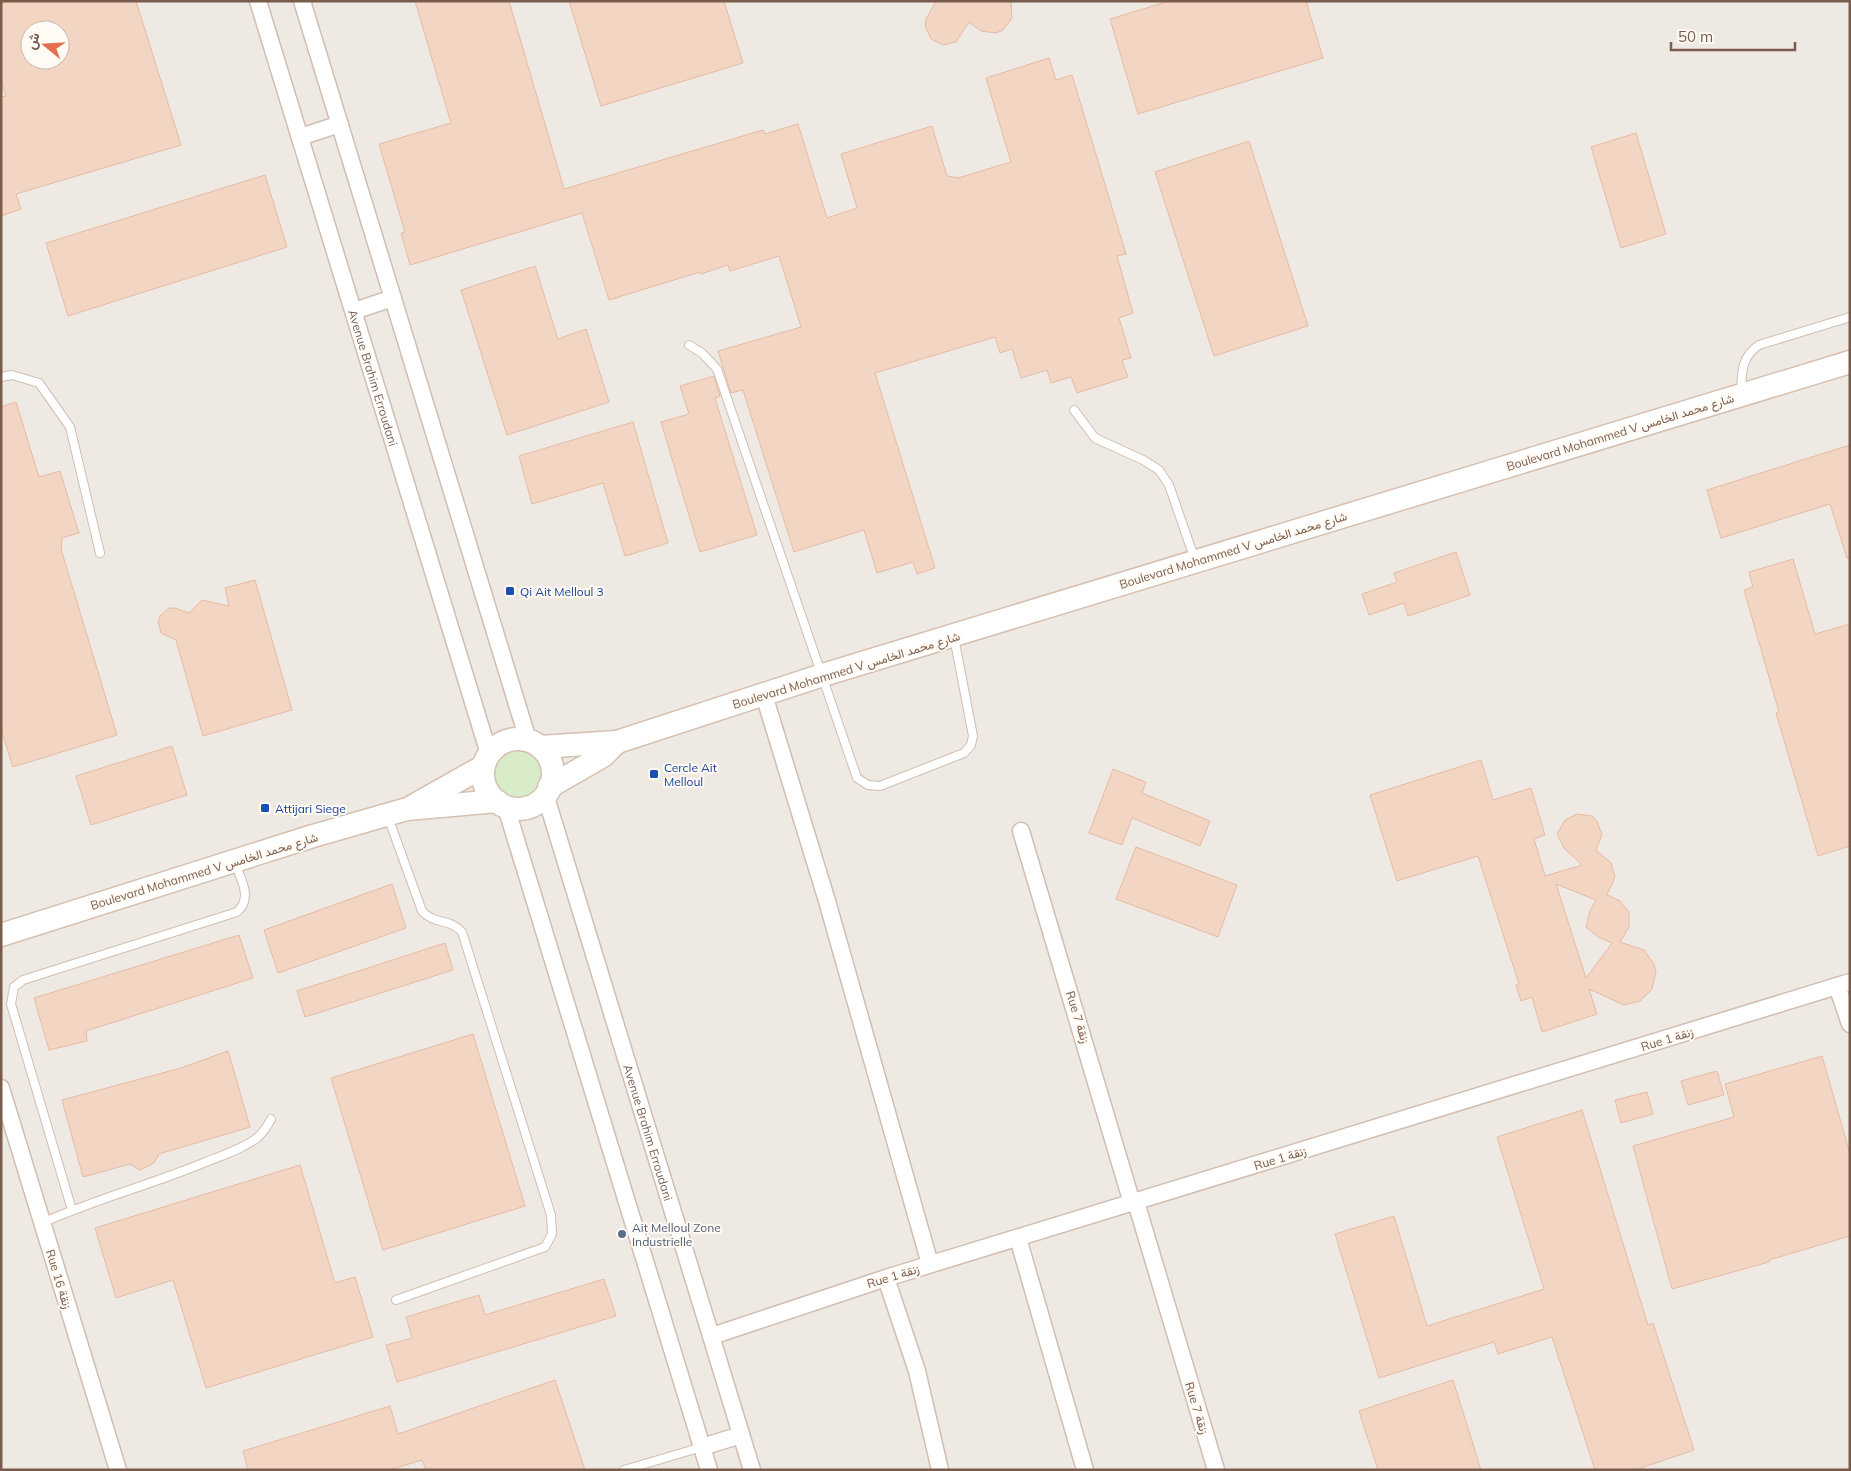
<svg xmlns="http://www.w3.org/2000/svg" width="1851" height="1471" font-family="Mulish,Vazirmatn,sans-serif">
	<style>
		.industrial { fill: #efe9e4; fill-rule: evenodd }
		.green { fill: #d8ecc9 }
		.building { fill: #f3d5c3; stroke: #e6bba3; fill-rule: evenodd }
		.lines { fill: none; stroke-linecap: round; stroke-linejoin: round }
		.service-casing { stroke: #d1beb0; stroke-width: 10 }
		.minor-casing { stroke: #d1beb0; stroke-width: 19 }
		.secondary-casing { stroke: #d6c0b0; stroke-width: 25 }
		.service { stroke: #fff; stroke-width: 8 }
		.minor { stroke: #fff; stroke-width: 16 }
		.secondary { stroke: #fff; stroke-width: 22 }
		.transit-dot { fill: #1a4fb4; stroke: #fffaf3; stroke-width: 2 }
		.service-dot { fill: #5c6f8a; stroke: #fffaf3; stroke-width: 2 }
		.labels { text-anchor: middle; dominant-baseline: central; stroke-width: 4; stroke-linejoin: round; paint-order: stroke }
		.street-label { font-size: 12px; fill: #7a5c4d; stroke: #fffaf3 }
		.transit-label { font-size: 12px; fill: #164399; stroke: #fffaf3; text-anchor: start }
		.service-label { font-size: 12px; fill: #4e5e75; stroke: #fffaf3; text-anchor: start }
	</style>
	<rect width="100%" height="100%" fill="#fdf6ec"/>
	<path class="industrial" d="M1,1h1849v1469h-1849zM30,30h30v30h-30z"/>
	<circle class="green" cx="518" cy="775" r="24"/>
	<g class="building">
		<path d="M1,1h135l45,144 -165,49 5,15 -20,7v-119l5,-1 -5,-16zM30,30h30v30h-30z"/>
		<path d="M415,1h94l55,188 199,-59 2,4 33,-10 29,94 30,-10 -16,-54 91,-28 15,50 11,2 53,-16 -25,-84 63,-20 7,22 16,-5 54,179 -9,2 16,57 -14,5 12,40 -9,2 6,17 -51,16 -6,-16 -20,6 -4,-13 -26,8 -9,-29 -12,4 -5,-16 -120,36 60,195 -18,6 -4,-12 -36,11 -13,-43 -70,22 -51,-162 -12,3 -13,-42 83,-24 -22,-71 -49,15 -2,-6 -27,9 -1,-2 -91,28 -27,-87 -172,52 -9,-32 4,-1 -26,-88 72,-21z"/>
		<path d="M569,1h155l19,62 -142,43z"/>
		<path d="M936,1h75l1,17 -9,12 -7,3 -15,-2 -12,-9 -13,20 -13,3 -12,-6 -6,-13 1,-7z"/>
		<path d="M1169,1h137l17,57 -185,56 -28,-95z"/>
		<path d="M1636,133l30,101 -45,14 -30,-101z"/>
		<path d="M1249,141l59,185 -94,30 -59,-184z"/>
		<path d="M265,175l22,72 -219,69 -22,-73z"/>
		<path d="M535,266l23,73 28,-10 23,73 -102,33 -46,-145z"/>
		<path d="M714,376l6,20 -5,2 42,137 -57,17 -39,-130 28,-8 -9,-28z"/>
		<path d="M16,402l23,75 21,-6 19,62 -17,5 -1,11 56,186 -104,32 -12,-38v-322z"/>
		<path d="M633,422l35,121 -43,13 -22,-73 -71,21 -13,-48z"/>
		<path d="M1850,445v113h-3l-17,-54 -109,34 -14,-48z"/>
		<path d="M1456,552l14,43 -62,21 -4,-13 -35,12 -7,-21 35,-12 -3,-9z"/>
		<path d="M1793,559l22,75 35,-10v222l-32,10 -42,-143 3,-1 -35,-122 9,-3 -4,-15z"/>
		<path d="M255,580l37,130 -89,26 -27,-96 -15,-7 -3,-12 2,-5 9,-8h6l14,5 13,-13 27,6 -4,-18z"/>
		<path d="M172,746l15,49 -96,30 -15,-49z"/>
		<path d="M1481,760l12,40 38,-12 14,47 -11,4 11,37 37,-11 -18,-17 -7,-14 8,-14 12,-6 15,2 5,5 5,14 -6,15 15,13 4,14 -8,18 13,6 9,11v15l-9,15 24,8 10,14 2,8 -4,17 -12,12 -16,4 -35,-16 8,25 -55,18 -10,-35 -11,4 -5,-16 3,-1 -41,-128 -81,25 -27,-86zM1556,884l40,16 -6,11 -4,16 12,10 14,6 -26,35z"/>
		<path d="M1113,769l33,13 -4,11 68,28 -10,25 -68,-28 -10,27 -33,-12z"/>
		<path d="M1136,847l101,38 -19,52 -102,-38z"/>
		<path d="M392,884l14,44 -128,45 -14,-43z"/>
		<path d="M239,935l14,43 -167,53 1,10 -38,9 -15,-52z"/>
		<path d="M445,943l8,27 -148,47 -8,-26z"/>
		<path d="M473,1034l52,172 -142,44 -52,-172z"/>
		<path d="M228,1051l22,76 -91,27 -5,9 -14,7 -10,-6 -47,13 -21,-77 119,-32z"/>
		<path d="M1822,1056l28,98v82l-81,24v2l-97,27 -39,-143 101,-29 -9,-33z"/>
		<path d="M1717,1071l7,24 -36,10 -7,-24z"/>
		<path d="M1647,1092l6,22 -32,9 -6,-23z"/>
		<path d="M1582,1110l66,215 5,-2 41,127 -59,20h-40l-43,-133 -54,17 -4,-12 -115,36 -44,-144 59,-18 33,110 117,-37 -47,-152z"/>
		<path d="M300,1165l35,118 20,-6 18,60 -167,51 -33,-108 -57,18 -21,-70z"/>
		<path d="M604,1279l12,37 -219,66 -11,-37 26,-7 -6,-21 73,-22 6,20z"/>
		<path d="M555,1380l30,90h-159l-4,-10 -33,10h-141l-5,-19 147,-45 8,28z"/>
		<path d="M1453,1380l28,90h-103l-19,-59z"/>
	</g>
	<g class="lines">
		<g class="service-casing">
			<g id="service">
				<path d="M689,345l13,8 15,16 140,409 11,7 12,1 84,-33 7,-8 2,-9 -19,-99"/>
				<path d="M1,377l11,-2 27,8 31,44 30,126"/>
				<path d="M1741,392c1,-20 0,-35 18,-47l91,-28"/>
				<path d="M1074,410l21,28 48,22 16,10 10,15 26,75"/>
				<path d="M388,817l34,94c12,14 28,7 40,21l89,283 1,19 -7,13 -149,53"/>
				<path d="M72,1210l-61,-206 3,-17 9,-7 214,-68c16,-14 4,-32 -2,-49"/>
				<path d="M42,1223c52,-23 107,-38 159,-59 19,-8 40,-14 56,-26 7,-6 10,-11 14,-19"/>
				<path d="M624,1470l78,-23"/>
			</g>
		</g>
		<g class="minor-casing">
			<g id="minor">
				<path id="s1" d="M258,1l231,753"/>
				<path d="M302,1l226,739"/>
				<path d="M300,137l40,-13"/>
				<path d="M354,311l39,-13"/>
				<path d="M764,695l63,206 103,363"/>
				<path id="s2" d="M545,794l207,676"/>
				<path d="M506,807l203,663"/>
				<path d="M1021,831l111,372"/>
				<path d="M1837,986l13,38"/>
				<path d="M1,1088l117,382"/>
				<path d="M1136,1202l80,268"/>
				<path d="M1018,1238l67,232"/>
				<path d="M886,1278l31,93 23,99"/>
				<path d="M712,1336l174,-58 964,-296"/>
				<path d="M702,1447l39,-12"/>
			</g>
		</g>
		<g class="secondary-casing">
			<g id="secondary">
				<circle cx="518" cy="774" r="35"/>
				<path d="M540,747l77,-5 206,-67 1027,-313"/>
				<path d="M549,787l54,-31 14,-14"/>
				<path d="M413,806l71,-40"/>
				<path d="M1,935l312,-99 94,-27 90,-8"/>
			</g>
		</g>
		<use href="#service" class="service"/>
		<use href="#minor" class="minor"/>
		<use href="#secondary" class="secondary"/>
	</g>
	<g class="transit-dot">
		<rect x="505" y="586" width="10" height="10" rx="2.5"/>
		<rect x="649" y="769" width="10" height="10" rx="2.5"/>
		<rect x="260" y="803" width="10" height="10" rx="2.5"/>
	</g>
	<circle class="service-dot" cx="622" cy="1234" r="5"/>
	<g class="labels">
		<g class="street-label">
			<text stroke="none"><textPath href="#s1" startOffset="394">Avenue Brahim Erroudani</textPath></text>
			<text transform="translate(1620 432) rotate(-17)">Boulevard Mohammed V شارع محمد الخامس</text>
			<text transform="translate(1233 550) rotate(-17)">Boulevard Mohammed V شارع محمد الخامس</text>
			<text transform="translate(846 670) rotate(-17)">Boulevard Mohammed V شارع محمد الخامس</text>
			<text transform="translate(204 871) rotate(-17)">Boulevard Mohammed V شارع محمد الخامس</text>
			<text transform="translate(1078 1017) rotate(73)">Rue 7 زنقة</text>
			<text transform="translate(1667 1039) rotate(-17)">Rue 1 زنقة</text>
			<text stroke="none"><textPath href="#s2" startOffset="354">Avenue Brahim Erroudani</textPath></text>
			<text transform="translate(1280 1158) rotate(-17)">Rue 1 زنقة</text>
			<text transform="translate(893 1276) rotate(-17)">Rue 1 زنقة</text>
			<text transform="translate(59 1279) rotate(73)">Rue 16 زنقة</text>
			<text transform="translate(1197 1408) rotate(73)">Rue 7 زنقة</text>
		</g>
		<g class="transit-label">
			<text x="520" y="591">Qi Ait Melloul 3</text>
			<text x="664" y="767">Cercle Ait<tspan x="664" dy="14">Melloul</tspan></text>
			<text x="275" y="808">Attijari Siege</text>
		</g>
		<g class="service-label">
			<text x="632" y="1227">Ait Melloul Zone<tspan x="632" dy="14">Industrielle</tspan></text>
		</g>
	</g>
	<rect width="1851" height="1471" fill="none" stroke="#7a5c4d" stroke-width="5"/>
	<g transform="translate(45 45) rotate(288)"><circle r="24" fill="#fffaf3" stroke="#cabbb1"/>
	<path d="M0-4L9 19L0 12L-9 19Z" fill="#e76f51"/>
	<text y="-8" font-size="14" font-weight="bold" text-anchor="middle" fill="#7a5c4d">ش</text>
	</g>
	<path d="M1671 42v8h124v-8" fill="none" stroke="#7a5c4d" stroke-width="2.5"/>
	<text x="1678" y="42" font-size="15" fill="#7a5c4d" stroke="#fffaf3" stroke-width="4" paint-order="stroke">50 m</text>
</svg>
